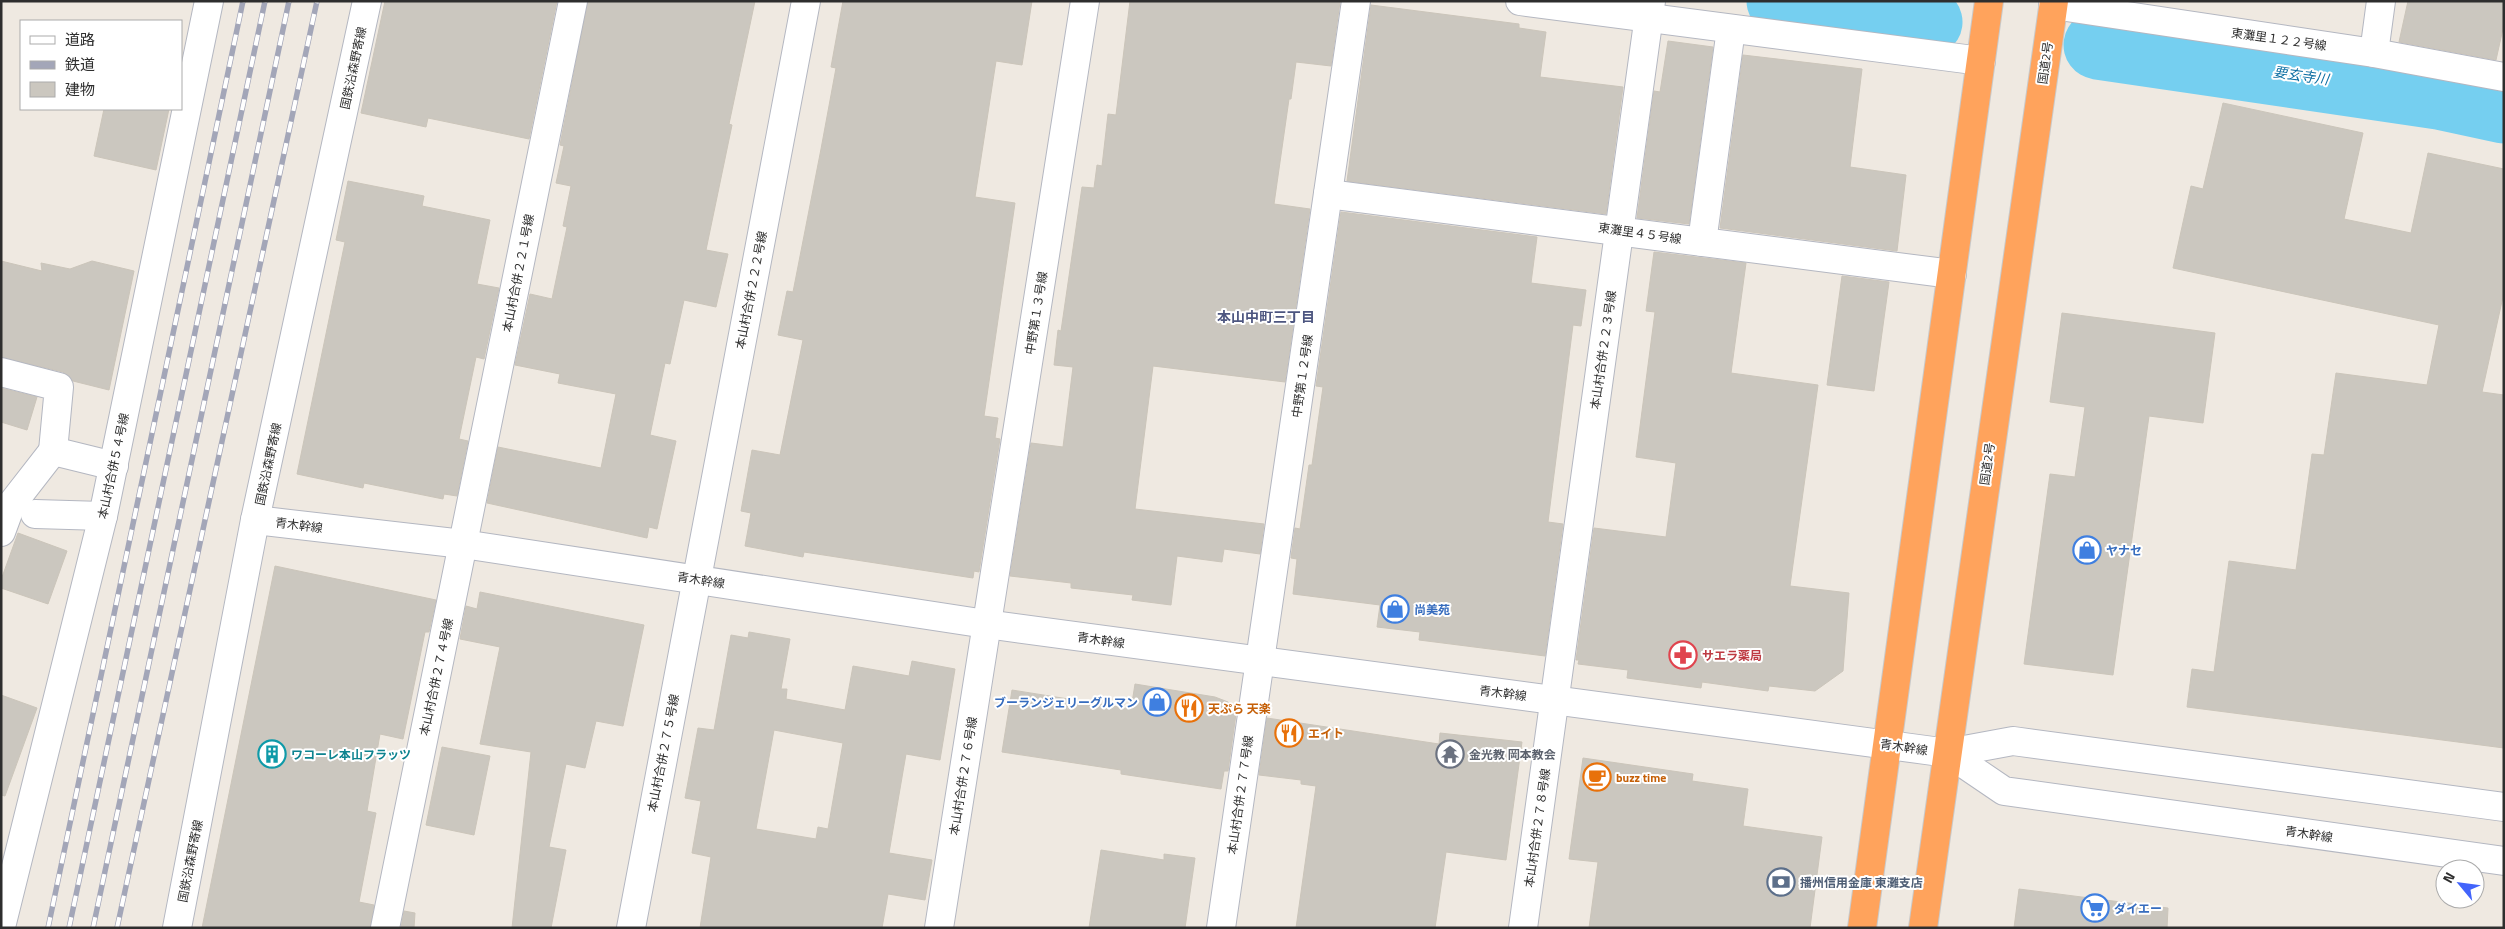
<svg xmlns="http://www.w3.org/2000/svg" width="2505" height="929" font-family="'Titillium Web','Noto Sans JP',sans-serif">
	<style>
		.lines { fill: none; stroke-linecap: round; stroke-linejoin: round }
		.river { stroke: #75cff0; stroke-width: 69 }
		.building { fill: #cbc7bf; stroke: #cbc5ba; fill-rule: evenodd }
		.minor-casing { stroke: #b4b7c1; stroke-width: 30 }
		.highway-casing { stroke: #c9c9c9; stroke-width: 30 }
		.minor { stroke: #fff; stroke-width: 28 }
		.highway { stroke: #ffa35c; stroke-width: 28 }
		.rail-casing { stroke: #a3a6b8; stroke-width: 5.5 }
		.rail { stroke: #fff; stroke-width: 4; stroke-dasharray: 11; stroke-linecap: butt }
		.labels { text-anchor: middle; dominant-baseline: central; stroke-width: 4; stroke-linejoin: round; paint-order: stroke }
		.street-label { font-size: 12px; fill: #2e2e2e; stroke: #fff }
		.shop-label { font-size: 12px; font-weight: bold; fill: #366cbe; stroke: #fff; text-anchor: start }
		.health-label { font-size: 12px; font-weight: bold; fill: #be3a42; stroke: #fff; text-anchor: start }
		.food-label { font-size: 12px; font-weight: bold; fill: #c56008; stroke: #fff; text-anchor: start }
		.culture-label { font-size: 12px; font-weight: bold; fill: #0d838f; stroke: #fff; text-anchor: start }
		.worship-label { font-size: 12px; font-weight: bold; fill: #5b616d; stroke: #fff; text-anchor: start }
		.service-label { font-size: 12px; font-weight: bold; fill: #4e5e75; stroke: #fff; text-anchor: start }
		.water-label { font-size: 14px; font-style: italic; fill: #0d6fa3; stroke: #fff }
		.neighbourhood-label { font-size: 14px; font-weight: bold; fill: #4d5680; stroke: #fff }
	</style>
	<rect width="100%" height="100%" fill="#efe9e1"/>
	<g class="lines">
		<g class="river">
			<path d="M1781,1l147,21"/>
			<path d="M2098,45l341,50 65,14"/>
		</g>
	</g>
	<g class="building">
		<path d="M385,1h172l-28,138 -101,-21 -2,9 -65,-14z"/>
		<path d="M588,1h167l-26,123 3,1 -26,125 22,4 -12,53 -32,-7 -14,64 -5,-1 -15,72 26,6 -19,88 -8,-2 -2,11 -160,-35 11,-56 103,21 15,-74 -58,-11 2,-9 -45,-9 15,-71 22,5 15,-72 -4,-1 8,-40 -15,-3 8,-37 -4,-1z"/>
		<path d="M843,1h189l-10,64 -26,-4 -21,136 40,6 -31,213 14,2 -3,20 5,1 -21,133 -5,-1 -1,7 -169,-26 -1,5 -58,-11 6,-33 -10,-2 11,-61 28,5 23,-115 -25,-5 9,-44 6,1 28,-143 15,-81 -5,-1z"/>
		<path d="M1130,1l210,1 -9,64 -35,-4 -5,37h-2l-15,105 36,5 -25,173 -132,-16 -18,143 129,15 -4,30 -36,-5 -2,13 -45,-6 -6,49 -39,-5 1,-5 -62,-7v-5l-61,-7 21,-133 32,4 10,-80 -19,-2 4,-35 3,1 21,-144 12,1 3,-23 5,1 6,-52 8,1z"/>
		<path d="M2408,1h96v23l-8,36 -97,-18z"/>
		<path d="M1371,5l148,19v4l27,4 -6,45 83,10 -17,127 -259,-33z"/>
		<path d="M1668,41l45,6 -24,177 -52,-6 17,-127 6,1z"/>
		<path d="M1743,55l119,14 -12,98 56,8 -9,76 -177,-23z"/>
		<path d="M2223,103l140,30 -19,86 67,14 17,-80 76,16v123l-22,100 22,3v353l-317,-41 5,-38 22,3 15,-111 67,9 16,-116 12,1 12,-82 91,12 12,-60 -266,-57 18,-82 12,3z"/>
		<path d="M104,109h65l-13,61 -62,-14z"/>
		<path d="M348,181l76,15 -2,10 68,14 -13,64 22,4 -15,71 -8,-2 -17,82 9,2 -11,55 -13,-2 -1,5 -79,-16 -1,5 -66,-14 48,-232 -9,-2z"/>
		<path d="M1341,212l196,25 -6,46 55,7 -5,36 -8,-1 -25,197 15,2 -18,132 -126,-16 1,-8 -43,-5 3,-22 -87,-11 4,-35 -6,-1 4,-30 5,1 9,-64h3l11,-78 -7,-1z"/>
		<path d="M1654,252l92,11 -15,110 87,12 -28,201 59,7 -6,78 -28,20 -46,-5 -1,5 -66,-9 -1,6 -74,-10 1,-8 -50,-6 1,-4h-3l18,-132 72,9 10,-74 -40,-6 19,-145 -9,-1z"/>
		<path d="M1,261l41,10 -1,-8 29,6 22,-8 42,10 -25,119 -36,-9 -10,-9 -62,-15z"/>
		<path d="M1842,276l47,6 -15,109 -47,-6z"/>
		<path d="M2062,313l153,20 -12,90 -54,-7 -36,259 -89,-11 26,-190 25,3 10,-70 -35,-5z"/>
		<path d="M1,388l36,9 -10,33 -26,-8z"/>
		<path d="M18,533l49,18 -19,53 -47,-16v-8z"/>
		<path d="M275,566l161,34 -7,32h-4l-22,107 -23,-5 -13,77 9,2 -17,89 15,3 -4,23h-168z"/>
		<path d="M480,592l164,33 -21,101 -27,-5 -11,47 -19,-4 -17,83 17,3 -15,78h-39l19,-176 -51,-8 20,-97 -40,-8 6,-33 11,3z"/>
		<path d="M749,632l41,7 -9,50h6l-1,10 59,11 8,-44 56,10 3,-15 43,8 -15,91 -34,-6 -17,99 43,7 -7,40 -37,-6 -6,34h-182l11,-71 -19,-4 9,-52 -16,-3 13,-70 16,2 17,-95 17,3zM774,730l69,13 -15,86 -10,-2 -2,12 -60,-10z"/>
		<path d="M1135,684l80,13 13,5 3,11 5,1 -8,57h-4l-3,18 -100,-15v-4l-119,-18 10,-62 119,19z"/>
		<path d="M1,695l36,13 -32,88 -4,-1z"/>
		<path d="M1267,718l172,26 1,-11 82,9 -16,118 -60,-8 -11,76h-139l20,-142 -15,-2v-4l-42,-5z"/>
		<path d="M442,747l48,9 -16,79 -48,-10z"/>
		<path d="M1583,758l110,16 -1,7 56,8 -5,37 79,11 -12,91h-221l9,-66 -29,-3z"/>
		<path d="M1101,850l63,10v-6l31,4 -10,70h-96z"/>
		<path d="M2019,889l149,19 -1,20h-153z"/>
		<path d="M404,911l11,2 -1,15h-13z"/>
	</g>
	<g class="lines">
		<g class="minor-casing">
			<g id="minor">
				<path d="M1520,1l461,60"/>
				<path d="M2053,5l321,48 130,24"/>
				<path d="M2374,53l7,-52"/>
				<path d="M1328,194l624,80"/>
				<path d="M1702,242l29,-213"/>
				<path d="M1,372l58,15 -6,64"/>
				<path d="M53,451l61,15"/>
				<path d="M35,514l68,2"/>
				<path d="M255,520l208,24 523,80 962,129 65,-12 491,66"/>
				<path d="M1,532l10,-27 42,-54"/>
				<path d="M1948,753l56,38 500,70"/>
				<path d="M1,927l102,-411 106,-515"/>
				<path d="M177,928l78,-408 112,-519"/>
				<path d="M385,928l188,-927"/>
				<path d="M631,928l175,-927"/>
				<path d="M939,928l146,-927"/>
				<path d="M1221,928l135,-927"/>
				<path d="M1523,928l128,-927"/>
			</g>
		</g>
		<g class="highway-casing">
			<g id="highway">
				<path d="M1862,928l127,-927"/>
				<path d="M1923,928l131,-927"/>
			</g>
		</g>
		<use href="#minor" class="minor"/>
		<use href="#highway" class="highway"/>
		<g class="rail-casing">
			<g id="rail">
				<path d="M48,928l195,-927"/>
				<path d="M69,928l196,-927"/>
				<path d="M93,928l196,-927"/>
				<path d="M117,928l200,-927"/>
			</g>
		</g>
		<use href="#rail" class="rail"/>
	</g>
	<defs>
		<g id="shop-ring" transform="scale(1.4375)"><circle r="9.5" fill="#fff" stroke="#3f7fe0" stroke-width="1.5"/><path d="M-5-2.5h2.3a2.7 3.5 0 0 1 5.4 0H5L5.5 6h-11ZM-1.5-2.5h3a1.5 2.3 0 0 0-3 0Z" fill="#3f7fe0"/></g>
		<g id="pharmacy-ring" transform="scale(1.4375)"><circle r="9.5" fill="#fff" stroke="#e0444e" stroke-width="1.5"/><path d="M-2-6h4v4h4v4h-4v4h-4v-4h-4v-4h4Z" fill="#e0444e"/></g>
		<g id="restaurant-ring" transform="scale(1.4375)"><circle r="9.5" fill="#fff" stroke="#e8710a" stroke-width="1.5"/><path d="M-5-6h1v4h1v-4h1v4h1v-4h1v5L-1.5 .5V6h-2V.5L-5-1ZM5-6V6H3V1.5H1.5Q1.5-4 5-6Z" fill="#e8710a"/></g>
		<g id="building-ring" transform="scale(1.4375)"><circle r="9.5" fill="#fff" stroke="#0f9aa8" stroke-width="1.5"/><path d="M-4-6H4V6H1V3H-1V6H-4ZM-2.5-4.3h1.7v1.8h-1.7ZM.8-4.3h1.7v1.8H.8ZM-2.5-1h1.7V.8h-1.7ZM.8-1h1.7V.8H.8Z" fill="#0f9aa8"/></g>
		<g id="temple-ring" transform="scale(1.4375)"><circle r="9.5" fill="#fff" stroke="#6b7280" stroke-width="1.5"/><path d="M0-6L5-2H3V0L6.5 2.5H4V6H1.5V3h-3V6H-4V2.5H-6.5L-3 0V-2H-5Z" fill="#6b7280"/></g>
		<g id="cafe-ring" transform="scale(1.4375)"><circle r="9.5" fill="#fff" stroke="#e8710a" stroke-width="1.5"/><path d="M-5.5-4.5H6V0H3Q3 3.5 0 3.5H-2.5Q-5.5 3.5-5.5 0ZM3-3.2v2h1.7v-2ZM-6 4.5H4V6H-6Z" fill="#e8710a"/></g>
		<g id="bank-ring" transform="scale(1.4375)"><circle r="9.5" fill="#fff" stroke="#5c6f8a" stroke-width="1.5"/><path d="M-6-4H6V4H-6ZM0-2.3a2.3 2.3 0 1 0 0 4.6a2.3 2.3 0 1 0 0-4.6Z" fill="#5c6f8a"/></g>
		<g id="supermarket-ring" transform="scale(1.4375)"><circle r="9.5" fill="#fff" stroke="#3f7fe0" stroke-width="1.5"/><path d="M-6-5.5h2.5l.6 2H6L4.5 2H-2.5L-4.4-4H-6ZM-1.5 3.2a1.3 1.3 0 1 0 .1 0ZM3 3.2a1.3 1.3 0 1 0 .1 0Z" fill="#3f7fe0"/></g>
	</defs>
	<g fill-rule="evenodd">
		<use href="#shop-ring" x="2087" y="550"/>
		<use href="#shop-ring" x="1395" y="609"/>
		<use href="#pharmacy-ring" x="1683" y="655"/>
		<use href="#shop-ring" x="1157" y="702"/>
		<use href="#restaurant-ring" x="1189" y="708"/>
		<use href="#restaurant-ring" x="1289" y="733"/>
		<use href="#building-ring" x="272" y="754"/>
		<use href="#temple-ring" x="1450" y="754"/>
		<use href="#cafe-ring" x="1597" y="777"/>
		<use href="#bank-ring" x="1781" y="882"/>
		<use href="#supermarket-ring" x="2095" y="908"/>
	</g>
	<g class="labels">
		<g class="street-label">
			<text transform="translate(2279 39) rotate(8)">東灘里１２２号線</text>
			<text transform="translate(2045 63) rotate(-82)">国道2号</text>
			<text transform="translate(353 68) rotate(-78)">国鉄沿森野寄線</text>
			<text transform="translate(1640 233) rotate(8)">東灘里４５号線</text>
			<text transform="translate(518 273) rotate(-79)">本山村合併２２１号線</text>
			<text transform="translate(751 290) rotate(-79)">本山村合併２２２号線</text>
			<text transform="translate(1036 313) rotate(-81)">中野第１３号線</text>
			<text transform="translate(1603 350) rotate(-82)">本山村合併２２３号線</text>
			<text transform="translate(1302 376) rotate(-82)">中野第１２号線</text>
			<text transform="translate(268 464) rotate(-78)">国鉄沿森野寄線</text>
			<text transform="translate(1987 464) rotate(-82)">国道2号</text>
			<text transform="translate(113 466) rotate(-78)">本山村合併５４号線</text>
			<text transform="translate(299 525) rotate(7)">青木幹線</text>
			<text transform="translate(701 580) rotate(9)">青木幹線</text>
			<text transform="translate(1101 640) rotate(8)">青木幹線</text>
			<text transform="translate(436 677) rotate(-78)">本山村合併２７４号線</text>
			<text transform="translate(1503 693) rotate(7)">青木幹線</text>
			<text transform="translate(1904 747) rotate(8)">青木幹線</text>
			<text transform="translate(663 753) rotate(-79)">本山村合併２７５号線</text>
			<text transform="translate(963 776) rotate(-81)">本山村合併２７６号線</text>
			<text transform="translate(1240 795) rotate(-82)">本山村合併２７７号線</text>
			<text transform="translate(1537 828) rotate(-82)">本山村合併２７８号線</text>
			<text transform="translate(2309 834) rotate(8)">青木幹線</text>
			<text transform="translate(190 861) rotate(-79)">国鉄沿森野寄線</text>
		</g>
		<g class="shop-label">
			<text x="2106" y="550">ヤナセ</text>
			<text x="1414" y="609">尚美苑</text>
			<text x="1138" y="702" text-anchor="end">ブーランジェリーグルマン</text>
			<text x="2114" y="908">ダイエー</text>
		</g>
		<g class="health-label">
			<text x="1702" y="655">サエラ薬局</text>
		</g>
		<g class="food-label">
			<text x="1208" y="708">天ぷら 天楽</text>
			<text x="1308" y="733">エイト</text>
			<text x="1616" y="777">buzz time</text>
		</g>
		<g class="culture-label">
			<text x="291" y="754">ワコーレ本山フラッツ</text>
		</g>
		<g class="worship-label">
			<text x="1469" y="754">金光教 岡本教会</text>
		</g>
		<g class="service-label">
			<text x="1800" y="882">播州信用金庫 東灘支店</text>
		</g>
		<g class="water-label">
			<text transform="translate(2301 75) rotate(8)">要玄寺川</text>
		</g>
		<g class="neighbourhood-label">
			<text x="1266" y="316">本山中町三丁目</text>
		</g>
	</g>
	<rect width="2505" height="929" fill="none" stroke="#2e2e2e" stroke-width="5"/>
	<rect x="20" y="20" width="162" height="90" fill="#ffffff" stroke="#ababab"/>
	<rect x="30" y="36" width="25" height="8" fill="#ffffff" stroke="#ababab"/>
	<text x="65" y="45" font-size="15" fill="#2e2e2e">道路</text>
	<rect x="30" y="61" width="25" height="8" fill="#a3a6b8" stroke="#ababab"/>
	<text x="65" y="70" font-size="15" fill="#2e2e2e">鉄道</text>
	<rect x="30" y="82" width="25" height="15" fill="#cbc7bf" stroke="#ababab"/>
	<text x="65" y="95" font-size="15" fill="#2e2e2e">建物</text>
	<g transform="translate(2460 884) rotate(299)"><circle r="24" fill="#ffffff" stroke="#ababab"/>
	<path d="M0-4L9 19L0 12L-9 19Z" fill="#4264fb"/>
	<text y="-8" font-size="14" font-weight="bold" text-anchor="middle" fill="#2e2e2e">N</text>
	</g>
</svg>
